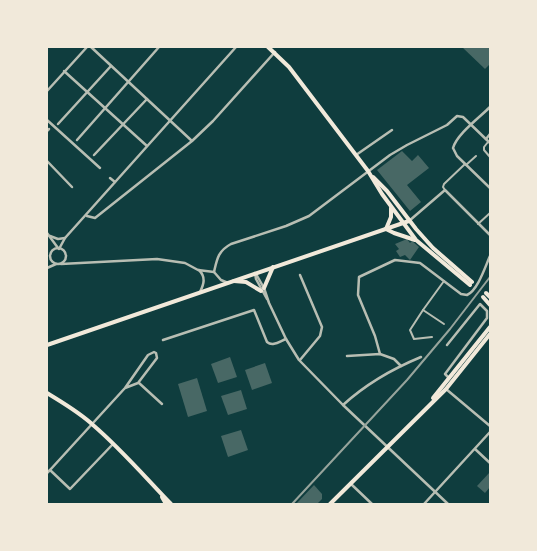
<svg xmlns="http://www.w3.org/2000/svg" width="537" height="551" font-family="Karla,sans-serif">
	<style>
		.building { fill: #486865 }
		.lines { fill: none; stroke-linecap: round; stroke-linejoin: round }
		.pedestrian { stroke: #b8beb3; stroke-width: 2 }
		.minor { stroke: #b8beb3; stroke-width: 2.5 }
		.secondary { stroke: #f1e9da; stroke-width: 4 }
		.rail { stroke: #97a49c; stroke-width: 2 }
	</style>
	<rect width="100%" height="100%" fill="#0f3d3e"/>
	<g class="building">
		<path d="M462,47h28v17l-5,5z"/>
		<path d="M402,151l10,10 6,-6 11,13 -22,17 14,17 -11,9 -33,-41z"/>
		<path d="M407,239l3,4 2,-2 7,6 -9,13 -5,-5 -5,2 -4,-6 3,-2 -4,-5z"/>
		<path d="M230,357l7,20 -19,6 -7,-19z"/>
		<path d="M265,363l7,20 -20,7 -7,-20z"/>
		<path d="M197,378l10,33 -19,6 -10,-33z"/>
		<path d="M241,390l6,19 -19,6 -7,-19z"/>
		<path d="M241,430l7,20 -20,7 -7,-21z"/>
		<path d="M490,472v15l-5,6 -8,-7z"/>
		<path d="M314,485l8,9v5l-5,5h-21z"/>
	</g>
	<g class="lines">
		<g class="pedestrian">
			<path d="M488,142l-4,5v3l6,7"/>
			<path d="M466,165l10,-9"/>
			<path d="M445,190l-2,-3 1,-3 21,-20"/>
			<path d="M478,224l12,-11"/>
			<path d="M423,310l21,14"/>
			<path d="M432,337l-18,2 -4,-9 13,-20 21,-29"/>
		</g>
		<g class="minor">
			<path d="M91,47l101,94"/>
			<path d="M64,71l83,75"/>
			<path d="M47,91l40,-44"/>
			<path d="M490,107c-11,11 -33,27 -37,41l4,8 33,32"/>
			<path d="M47,120l53,48"/>
			<path d="M58,124l53,-58"/>
			<path d="M47,131l2,-2"/>
			<path d="M486,139l4,-5"/>
			<path d="M77,140l82,-93"/>
			<path d="M94,155l53,-56"/>
			<path d="M356,155l36,-25"/>
			<path d="M47,161l25,26"/>
			<path d="M110,178l5,4"/>
			<path d="M87,216l8,2 97,-77 21,-20 62,-69"/>
			<path d="M409,221l36,-31 45,45"/>
			<path d="M47,233l11,15"/>
			<path d="M50,236l8,3 7,-1"/>
			<circle cx="58" cy="256" r="8"/>
			<path d="M59,249l6,-11 171,-191"/>
			<path d="M61,264l96,-5 28,4 13,7 16,2 7,8 7,3"/>
			<path d="M47,268l9,-4"/>
			<path d="M199,270c7,7 5,14 1,22"/>
			<path d="M214,272c3,-13 4,-21 17,-28l55,-18 23,-10 81,-61 17,-10 40,-20 10,-9 6,1 27,26"/>
			<path d="M255,273l1,6 11,20"/>
			<path d="M256,274l8,14 5,15 17,36 13,21 44,45 105,99"/>
			<path d="M163,340l91,-30 13,32c6,5 13,-1 19,-3"/>
			<path d="M447,345l33,-41 7,7v7l-42,56 4,4"/>
			<path d="M380,354l-5,-18 -17,-41 1,-18 36,-17 25,3 41,31 6,1c11,-5 18,-28 23,-39"/>
			<path d="M347,356l33,-2 14,5 7,7"/>
			<path d="M300,360l20,-24 2,-9 -22,-52"/>
			<path d="M139,383l23,21"/>
			<path d="M446,389l44,37"/>
			<path d="M343,405c23,-21 49,-36 78,-48"/>
			<path d="M113,444l-43,45 -20,-19 75,-82 23,-33 6,-3 2,1 1,5 -19,25 -13,5"/>
			<path d="M475,449l15,14"/>
			<path d="M47,473l3,-3"/>
			<path d="M351,484l21,20"/>
			<path d="M424,504l66,-72"/>
		</g>
		<g class="secondary">
			<path d="M268,47l21,20 79,104 14,23 34,46 54,45"/>
			<path d="M373,177l14,14 29,38 17,19 39,34"/>
			<path d="M386,229l8,4 21,7"/>
			<path d="M386,229l5,-12v-9"/>
			<path d="M234,281l12,1 15,9"/>
			<path d="M264,288l9,-21"/>
			<path d="M486,293l4,4"/>
			<path d="M483,297l7,8"/>
			<path d="M47,345l362,-124"/>
			<path d="M47,393c16,10 32,19 46,32 28,24 52,52 78,79"/>
			<path d="M433,398l57,-71"/>
			<path d="M162,497l4,7"/>
			<path d="M330,504l116,-115 44,-55"/>
		</g>
		<path class="rail" d="M292,504l115,-124 43,-51 40,-52"/>
	</g>
	<rect width="537" height="551" fill="none" stroke="#f1e9da" stroke-width="96"/>
</svg>
